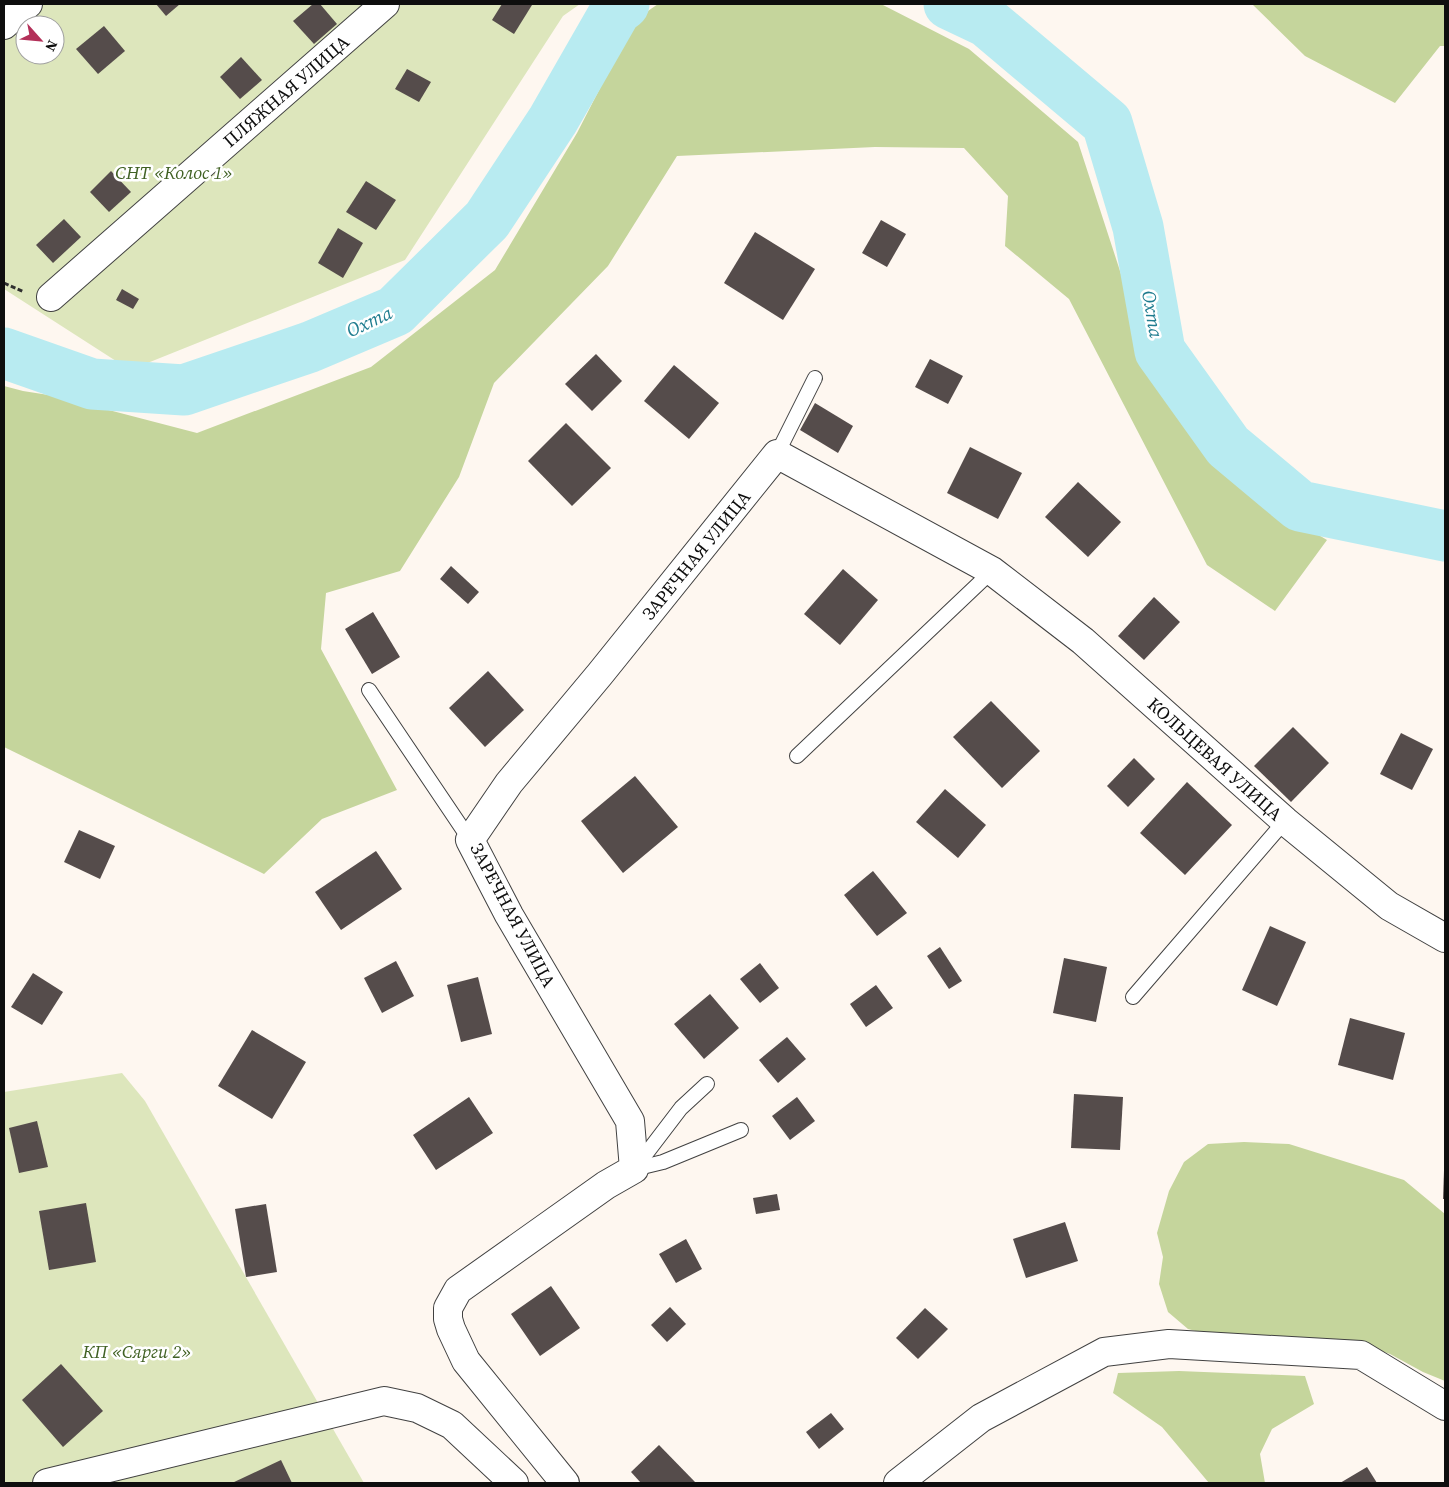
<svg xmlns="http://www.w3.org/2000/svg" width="1449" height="1487" font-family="'Source Serif 4',serif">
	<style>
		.green { fill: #dde6bc; fill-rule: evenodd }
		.forest { fill: #c5d59c }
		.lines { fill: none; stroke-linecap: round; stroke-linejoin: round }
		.river { stroke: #b8ebf1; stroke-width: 51 }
		.building { fill: #554c4b }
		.service-casing { stroke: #414141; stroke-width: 16 }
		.minor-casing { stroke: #414141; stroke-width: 30 }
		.path { stroke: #303030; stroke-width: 3; stroke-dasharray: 5 2.5; stroke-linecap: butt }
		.service { stroke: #fff; stroke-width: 14 }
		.minor { stroke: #fff; stroke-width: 28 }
		.labels { text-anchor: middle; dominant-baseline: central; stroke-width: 5; stroke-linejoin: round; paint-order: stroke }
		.street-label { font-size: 18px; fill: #0e0e0e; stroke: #fff }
		.park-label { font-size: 18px; font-style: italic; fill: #406123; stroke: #fff }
		.water-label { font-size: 19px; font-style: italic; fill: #1f7c8f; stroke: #fff }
	</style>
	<rect width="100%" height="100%" fill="#fef7f0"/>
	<g class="green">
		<path d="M4,4h576l-17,12 -158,244 -275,110 -126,-81zM25,25h30v30h-30z"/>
		<path d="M122,1073l23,28 219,382h-360v-391z"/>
	</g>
	<g class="forest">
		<path d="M658,4h223l88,45 109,93 71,218 58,87 80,69 40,24 -52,71 -68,-46 -138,-266 -64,-53 3,-50 -44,-48 -89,-1 -198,9 -69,110 -114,117 -35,94 -59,94 -74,22 -5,56 76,141 -75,29 -58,55 -260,-127v-361l19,5 32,5 142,37 174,-66 124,-97 82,-137 58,-113z"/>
		<path d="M1252,4h193v42h-5l-45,57 -90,-47z"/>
		<path d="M1244,1142l45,2 115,36 41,34v167l-22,-9 -33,-18 -30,-10 -149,-9 -23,-6 -20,-17 -9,-28 4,-27 -6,-24 12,-42 15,-29 24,-18z"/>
		<path d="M1179,1371l126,5 9,28 -42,25 -12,25 5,29h-56l-47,-56 -49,-34 5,-20z"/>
	</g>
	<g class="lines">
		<g class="river">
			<path d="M949,4l38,18 120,101 31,104 22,124 68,95 72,60 145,30"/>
			<path d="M4,353l88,31 92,6 126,-43 85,-36 92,-91 66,-100 63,-110 8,-6"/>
		</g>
	</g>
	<g class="building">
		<path d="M156,4h24l-14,12z"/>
		<path d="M313,4h7l17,20 -23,20 -21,-23z"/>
		<path d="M502,4l30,1 -18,29 -22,-14z"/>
		<path d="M104,26l21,25 -27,23 -22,-25z"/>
		<path d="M241,57l21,23 -22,19 -20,-22z"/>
		<path d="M407,69l24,13 -12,20 -24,-13z"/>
		<path d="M111,171l20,21 -22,20 -19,-20z"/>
		<path d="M366,181l30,19 -20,30 -30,-18z"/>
		<path d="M64,219l17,18 -28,26 -17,-18z"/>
		<path d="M881,220l25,14 -19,33 -25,-14z"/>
		<path d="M338,228l25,15 -20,35 -25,-15z"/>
		<path d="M755,232l60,37 -32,51 -59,-37z"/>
		<path d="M122,289l17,10 -6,10 -17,-9z"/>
		<path d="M596,354l26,27 -30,30 -27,-27z"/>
		<path d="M930,359l33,17 -15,28 -33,-17z"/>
		<path d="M674,365l45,38 -30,36 -45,-38z"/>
		<path d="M815,403l38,23 -15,27 -38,-23z"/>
		<path d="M566,423l45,45 -39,38 -44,-45z"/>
		<path d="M970,447l52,26 -24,46 -51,-26z"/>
		<path d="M1078,482l43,40 -33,35 -43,-40z"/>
		<path d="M451,566l28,26 -11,12 -28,-25z"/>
		<path d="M843,569l35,31 -38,45 -36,-31z"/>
		<path d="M1154,597l26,25 -36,38 -26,-24z"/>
		<path d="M373,612l27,45 -28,17 -27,-45z"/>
		<path d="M488,671l36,39 -39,37 -36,-39z"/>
		<path d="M991,701l49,50 -38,37 -49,-51z"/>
		<path d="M1293,727l36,36 -38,39 -37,-36z"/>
		<path d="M1401,733l32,16 -21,41 -32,-16z"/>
		<path d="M1134,758l21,21 -27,28 -21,-21z"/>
		<path d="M635,776l43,51 -55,46 -42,-52z"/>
		<path d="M1187,782l45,43 -47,50 -45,-42z"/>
		<path d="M945,789l41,36 -28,33 -42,-36z"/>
		<path d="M79,830l36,16 -15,33 -36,-17z"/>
		<path d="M376,851l26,38 -61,41 -26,-38z"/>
		<path d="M873,871l34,42 -30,23 -33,-41z"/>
		<path d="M1270,926l36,16 -29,64 -35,-16z"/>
		<path d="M940,947l22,34 -13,8 -22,-33z"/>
		<path d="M1064,958l43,9 -11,55 -43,-9z"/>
		<path d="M396,961l18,35 -32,17 -18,-35z"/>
		<path d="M760,963l19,25 -19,15 -20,-24z"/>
		<path d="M33,973l30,19 -21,33 -31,-18z"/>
		<path d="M478,977l14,57 -31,8 -14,-57z"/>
		<path d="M876,985l17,23 -27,19 -16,-23z"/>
		<path d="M710,994l29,34 -35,31 -30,-35z"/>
		<path d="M1350,1018l55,15 -12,47 -55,-15z"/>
		<path d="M252,1030l54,32 -34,57 -54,-33z"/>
		<path d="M787,1037l19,22 -28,24 -19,-23z"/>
		<path d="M1074,1094l49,3 -3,53 -49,-2z"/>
		<path d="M469,1097l24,36 -57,37 -23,-35z"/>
		<path d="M797,1097l18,24 -25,19 -18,-24z"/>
		<path d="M37,1121l11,46 -29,6 -10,-45z"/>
		<path d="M1444,1171h1v28h-2z"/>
		<path d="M777,1194l3,16 -24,4 -3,-16z"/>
		<path d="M86,1203l10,59 -47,8 -10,-59z"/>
		<path d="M266,1204l11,68 -31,5 -11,-68z"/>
		<path d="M1065,1222l13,39 -52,17 -13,-39z"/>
		<path d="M686,1239l16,30 -26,14 -17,-29z"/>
		<path d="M551,1286l29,42 -40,28 -29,-42z"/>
		<path d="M670,1307l16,17 -19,18 -16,-17z"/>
		<path d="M925,1308l23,21 -30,30 -22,-21z"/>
		<path d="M61,1364l42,47 -40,36 -41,-47z"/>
		<path d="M831,1413l13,16 -25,20 -13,-17z"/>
		<path d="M659,1445l37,38h-55l-10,-11z"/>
		<path d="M281,1460l11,23h-60z"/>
		<path d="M1367,1467l10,16h-37z"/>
	</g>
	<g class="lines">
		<g class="service-casing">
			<g id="service">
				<path d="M777,454l38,-76"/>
				<path d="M369,690l101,150"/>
				<path d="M797,756l195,-185"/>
				<path d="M1133,997l152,-176"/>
				<path d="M636,1167l45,-59 26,-24"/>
				<path d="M634,1169l29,-7 78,-32"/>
			</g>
		</g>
		<g class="minor-casing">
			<g id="minor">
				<path d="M4,25l24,-21"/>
				<path d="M51,297l334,-293"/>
				<path d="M47,1483l337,-82 33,7 35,17 62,58"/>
				<path d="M565,1483l-99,-122 -15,-32 -3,-10v-11l10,-18 148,-105 28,-16 -4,-48 -121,-206 -39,-75 39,-57 91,-109 177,-220 215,117 91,70 202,180 104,85 56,32"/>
				<path d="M898,1483l83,-65 123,-66 65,-8 192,11 84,51"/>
			</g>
		</g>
		<path class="path" d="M4,283l20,9"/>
		<use href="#service" class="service"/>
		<use href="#minor" class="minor"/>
	</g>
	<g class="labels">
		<g class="street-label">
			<text transform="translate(286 91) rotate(-41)">ПЛЯЖНАЯ УЛИЦА</text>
			<text transform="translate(696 555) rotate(-51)">ЗАРЕЧНАЯ УЛИЦА</text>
			<text transform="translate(1215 759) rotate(42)">КОЛЬЦЕВАЯ УЛИЦА</text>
			<text transform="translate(513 915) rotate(62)">ЗАРЕЧНАЯ УЛИЦА</text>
		</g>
		<g class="park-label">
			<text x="174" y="172">СНТ «Колос 1»</text>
			<text x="137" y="1351">КП «Сярги 2»</text>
		</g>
		<g class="water-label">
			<text transform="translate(1153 314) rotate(80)">Охта</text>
			<text transform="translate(369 321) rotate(-25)">Охта</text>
		</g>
	</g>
	<rect width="1449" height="1487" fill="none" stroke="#0e0e0e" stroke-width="10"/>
	<g transform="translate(40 40) rotate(117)"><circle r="24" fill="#ffffff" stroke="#9f9f9f"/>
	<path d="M0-4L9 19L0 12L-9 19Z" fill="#b33059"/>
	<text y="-8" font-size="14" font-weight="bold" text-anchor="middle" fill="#0e0e0e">N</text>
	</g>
</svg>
